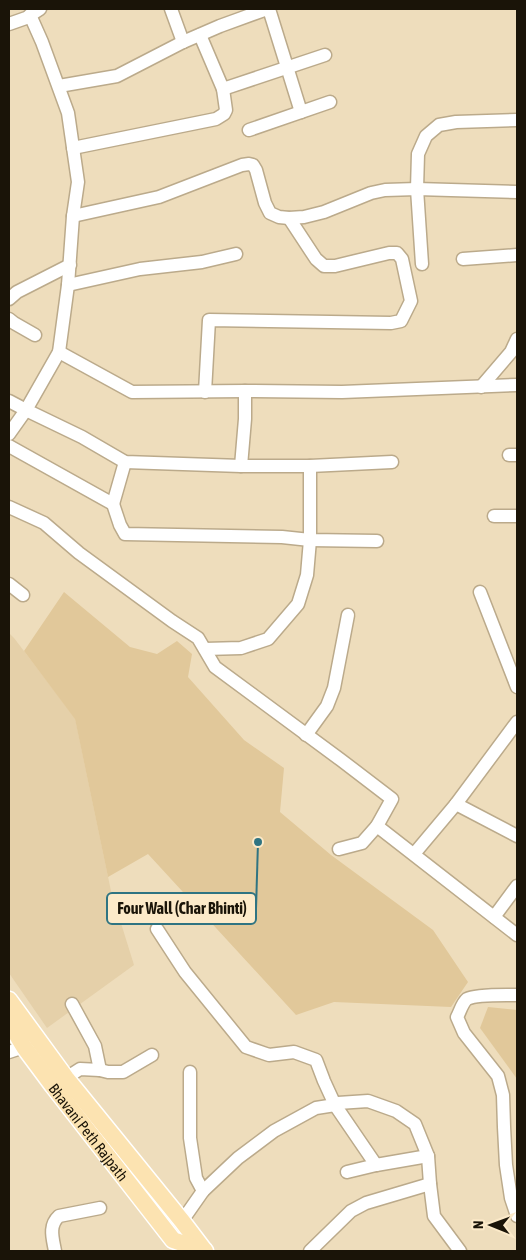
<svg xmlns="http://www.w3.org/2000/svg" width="526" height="1260" font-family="'Asap Condensed',sans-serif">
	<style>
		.built { fill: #e5d0a9 }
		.green { fill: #e1c89a }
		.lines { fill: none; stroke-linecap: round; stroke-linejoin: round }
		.minor-casing { stroke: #bbaa8b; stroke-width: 15 }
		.major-casing { stroke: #fff; stroke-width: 19 }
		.minor { stroke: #fff; stroke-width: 12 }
		.major { stroke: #fce3b1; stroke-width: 16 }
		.labels { text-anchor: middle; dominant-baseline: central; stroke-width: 4; stroke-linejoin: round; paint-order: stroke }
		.street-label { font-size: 15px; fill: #1a1408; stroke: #fceac9 }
		.leader { fill: none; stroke: #2f7482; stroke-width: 2 }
		.callout-dot { fill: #2f7482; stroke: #fceac9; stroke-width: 2 }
		.callout { fill: #fceac9; stroke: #2f7482; stroke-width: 2 }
		.callout-label { font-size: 16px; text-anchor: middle; font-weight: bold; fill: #1a1408 }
	</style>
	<rect width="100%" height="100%" fill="#eeddbc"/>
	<path class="built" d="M9,633l5,5 61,80 36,173 23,74 -87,63 -38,-55z"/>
	<g class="green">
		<path d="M64,592l66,55 27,7 20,-13 15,13 -4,23 56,63 40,28 -4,44 51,43 102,75 35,52 -17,25 -117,-5 -38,13 -148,-161 -40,23 -33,-158 -51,-68z"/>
		<path d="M488,1007l29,3v69l-37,-51z"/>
	</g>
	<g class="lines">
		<g class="minor-casing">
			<g id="minor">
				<path d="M171,9l12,33"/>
				<path d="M269,9l32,103"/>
				<path d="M30,15l12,27 26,71 10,69 -5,34 -5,69 -9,67 -33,58 56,27 43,25 116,4h69l82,-4"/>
				<path d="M9,24l17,-6 14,-9"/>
				<path d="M200,35l23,54 102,-34"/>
				<path d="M59,86l58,-10 66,-34 37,-16 47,-17"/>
				<path d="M249,130l81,-28"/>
				<path d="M73,148l143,-29 8,-5 2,-4 -3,-21"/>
				<path d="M73,216l86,-19 83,-32 7,-1 4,1 3,5 9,33 5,10 9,4 10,1 15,-1 20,-5 47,-19 14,-3 32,-1 100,3"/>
				<path d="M463,259l54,-4"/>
				<path d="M422,264l-5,-75 1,-35 8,-18 13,-11 17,-3 61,-2"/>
				<path d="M68,285l72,-16 62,-7 34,-8"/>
				<path d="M9,299l8,-7 53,-27"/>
				<path d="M9,319l5,4 21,12"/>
				<path d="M59,352l73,40 113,-1 97,1 175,-7"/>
				<path d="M481,387l30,-35 6,-13"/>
				<path d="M205,392l4,-72 182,3 10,-2 10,-20 -9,-42 -5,-6h-8l-54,13h-11l-8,-7 -27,-41"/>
				<path d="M9,401l17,9 -17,24"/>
				<path d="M9,446l104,58 7,21 5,9 157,3 28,3 67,1"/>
				<path d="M509,455h8"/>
				<path d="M241,466l4,-47v-28"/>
				<path d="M113,504l12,-42"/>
				<path d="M9,507l35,16 35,30 93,68 26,17 17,29 126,93 51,39 -15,27 140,109"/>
				<path d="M494,516h23"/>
				<path d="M9,584l14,11"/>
				<path d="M480,592l37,95"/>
				<path d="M205,649l36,-1 27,-9 30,-35 9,-29 3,-35v-74"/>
				<path d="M306,735l21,-29 7,-18 14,-73"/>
				<path d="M456,804l61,32"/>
				<path d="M339,849l23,-6 15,-17"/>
				<path d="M414,854l42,-50 61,-82"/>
				<path d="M494,917l23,-31"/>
				<path d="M157,929l28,43 61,75 23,8 25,-3 22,8 8,21 11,24 41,60"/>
				<path d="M517,995c-11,0 -41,-1 -50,4 -5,4 -7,13 -10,18l7,16 34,43 5,19 1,32 2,38 5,33 6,18"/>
				<path d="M72,1004l23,42 5,24"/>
				<path d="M9,1052l15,-5"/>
				<path d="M190,1072v66l6,40 7,13"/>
				<path d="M66,1078l14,-9 20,1 8,2h15l29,-17"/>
				<path d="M347,1172l29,-7 52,-9"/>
				<path d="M182,1221l21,-30 35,-33 36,-27 42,-23 19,-3 3,-2 30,-2 28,10 19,13 13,32 2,28 4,32 26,35"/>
				<path d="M55,1251c-2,-12 -7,-25 4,-35l41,-8"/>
				<path d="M310,1251l41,-40 15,-8 64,-19"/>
			</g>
		</g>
		<g class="major-casing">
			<g id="major">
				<path d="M9,1000l57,78 116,143 22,29"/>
				<path id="s1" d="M9,1022l15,25 29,39 120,154 32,11"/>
			</g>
		</g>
		<use href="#minor" class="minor"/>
		<use href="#major" class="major"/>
	</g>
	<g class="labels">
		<g class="street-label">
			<text stroke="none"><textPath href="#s1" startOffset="136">Bhavani Peth Rajpath</textPath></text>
		</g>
	</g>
	<path class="leader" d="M258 842L256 909"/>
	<circle class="callout-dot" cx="258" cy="842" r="5"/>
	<rect class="callout" x="107" y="893" width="149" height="31" rx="5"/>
	<g class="callout-label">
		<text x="182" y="914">Four Wall (Char Bhinti)</text>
	</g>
	<rect width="526" height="1260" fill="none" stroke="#1a1408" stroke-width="20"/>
	<g transform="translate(491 1225) rotate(271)" stroke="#fceac9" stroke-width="4" paint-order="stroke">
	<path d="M0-4L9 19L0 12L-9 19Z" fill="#1a1408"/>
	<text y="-8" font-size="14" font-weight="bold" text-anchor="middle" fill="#1a1408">N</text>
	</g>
</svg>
